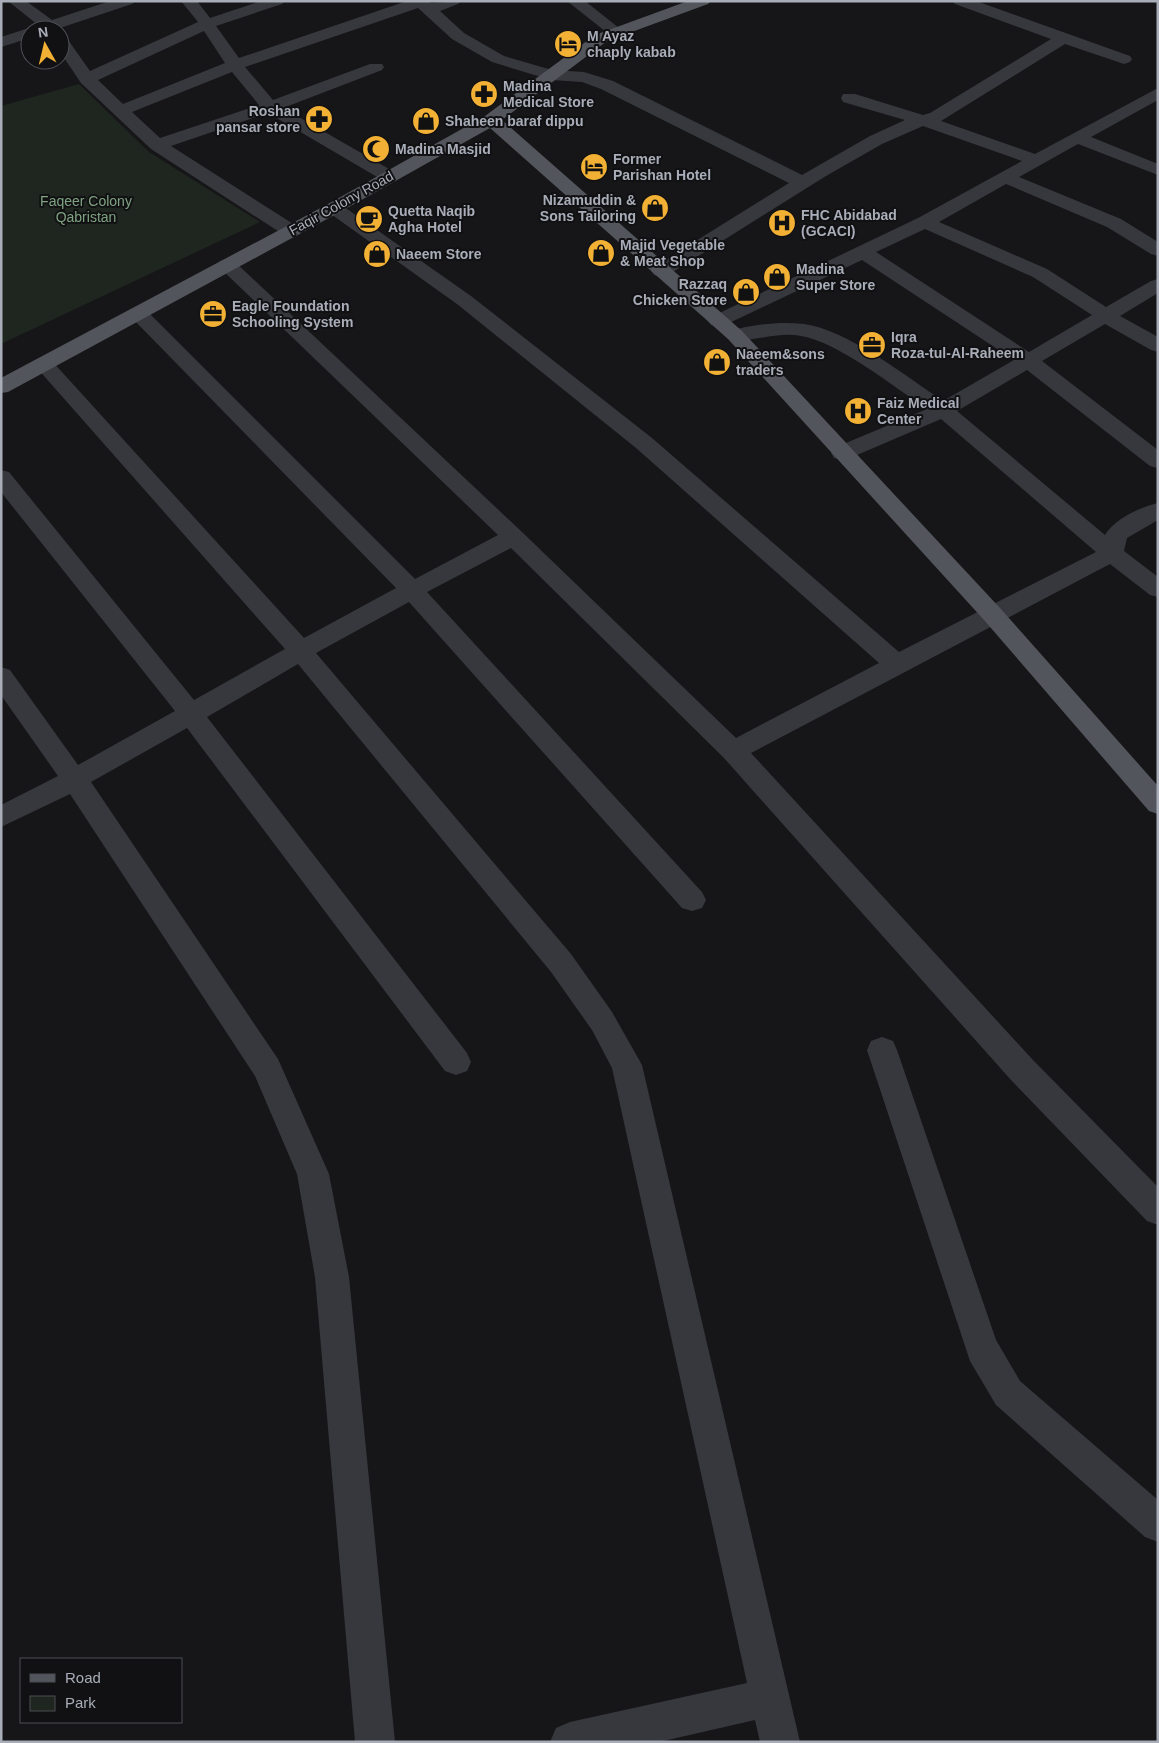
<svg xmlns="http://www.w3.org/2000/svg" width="1159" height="1743" font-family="Arial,sans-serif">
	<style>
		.green { fill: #1e261f }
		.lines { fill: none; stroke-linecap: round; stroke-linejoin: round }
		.minor { fill: #37383d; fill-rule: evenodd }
		.major { fill: #53555c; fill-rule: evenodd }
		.labels { text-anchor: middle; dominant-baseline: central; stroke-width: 4; stroke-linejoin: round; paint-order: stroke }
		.far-poi-label { font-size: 14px; font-weight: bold; fill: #a8adb8; stroke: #111113; text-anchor: start }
		.far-park-label { font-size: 14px; fill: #7fa381; stroke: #111113 }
		.far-street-label { font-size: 14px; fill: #a8adb8; stroke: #111113 }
	</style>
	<rect width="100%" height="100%" fill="#161618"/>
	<path class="green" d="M79,84l70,68 111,70 -259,122v-238z"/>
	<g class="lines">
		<g class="minor">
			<path d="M8,1h18l26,19 58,-19h25l-3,3 -72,24 1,2 -1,1 -30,-1v8l-29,9v-10l37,-12z"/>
			<path d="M181,1h16l13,17 51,-17h24l-3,3 -66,22 23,32 168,-57h22l2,2 30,-2 -3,3 -18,7 24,22 40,23 48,14 32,2 29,9 189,94 68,-39 35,-16 -62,-18 -2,-4 2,-4h12l68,21 7,-2 121,-74 -96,-35 -3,-3h24l154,55 2,3 -2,3 -6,2 -59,-20 -124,77 94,33 123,-66v12l-67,37 67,27v11l-80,-31 -59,33 102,42 37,23v14l-7,-2 -44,-27 -101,-43 -67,38 108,47 59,38 45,-26 7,-2v14l-38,23 38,21v15l-7,-2 -46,-26 -63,37 116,89v18l-8,-2 -123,-96 -70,41 148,124c9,-16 36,-28 53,-32v17l-31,18 -3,13 34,26v20l-8,-2 -40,-31 -359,189 282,307 125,127v38l-11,-4 -136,-141 -287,-322 -213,-210 -84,44 275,300 4,8 -4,8 -10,3 -10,-3 -273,-306 -93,51 255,301 41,58 30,53 158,677h-40l-5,-22 -96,22h-109l6,-14 14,-6 177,-39 -135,-615 -20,-38 -41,-58 -253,-308 -91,53 260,336 4,9 -4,9 -11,4 -11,-4 -258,-343 -96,54 187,277 51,115 20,103 46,465h-40l-40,-465 -18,-103 -42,-98 -185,-282 -69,33v-22l57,-29 -57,-81v-28l9,3 68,95 97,-54 -174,-219v-22l8,2 185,228 91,-51 -248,-281 -3,-4 3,-4 7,-2 7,2 253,278 92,-50 -264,-270 -3,-4 3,-4 7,-2 7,2 269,269 83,-44 -281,-270 3,-4 7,-2 7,2 288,271 214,206 143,-75 -243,-215 -179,-144 -129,-92 -3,-4 3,-4 6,-2 6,2 131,92 181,142 247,214 197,-100 -155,-133 -91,39 -8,2 -8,-2 -3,-5 3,-5 93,-39c-33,-22 -89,-67 -126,-73 -25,-5 -52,8 -73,3l-3,-4 3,-4c25,-6 50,-10 76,-7 42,5 103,53 139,77l71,-41 -152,-100 -137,65 -7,2 -7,-2 -3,-4 3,-4 207,-99 104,-57 -99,-35 -41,18 -56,32 -158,99 -7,2 -7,-2 -3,-4 3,-4 135,-84 -188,-94 -19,-7 -31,-2 -59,-18 -40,-23 -34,-31 -173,59 28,33 97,-36h12l2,3 -2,3 -99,38 113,65 3,4 -3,4 -6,1 -6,-1 -116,-68 -97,33 127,81 2,4 -2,4 -7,2 -7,-2 -133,-86 -70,-66 -21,-31v-17l6,2 24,34 108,-49zM204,31l21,32 -102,41 -25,-24zM232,72l27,33 -99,33 -28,-26zM925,229l108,48 59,38 -63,37 -153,-100z"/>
			<path d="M567,1h18l39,31 -2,3h-12z"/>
			<path d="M882,1037l11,4 4,9 99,290 24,41 138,119v42l-13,-5 -149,-132 -26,-44 -103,-311 4,-9z"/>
		</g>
		<path class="major" d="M688,1h23l-3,3 -101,37 -105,79 240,211 258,277 158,178v28l-9,-3 -165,-191 -256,-281 -238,-211 -150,84 -332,180 -7,1v-15l327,-174 157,-88 110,-81z"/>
	</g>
	<defs>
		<g id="hotel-disc" transform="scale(1.4375)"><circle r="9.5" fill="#f2b134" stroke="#111113"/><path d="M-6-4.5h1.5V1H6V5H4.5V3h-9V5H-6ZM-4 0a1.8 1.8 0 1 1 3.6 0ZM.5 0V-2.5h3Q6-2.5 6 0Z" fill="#111"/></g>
		<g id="pharmacy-disc" transform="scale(1.4375)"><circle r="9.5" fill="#f2b134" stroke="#111113"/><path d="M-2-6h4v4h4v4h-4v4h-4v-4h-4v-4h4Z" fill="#111"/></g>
		<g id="shop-disc" transform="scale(1.4375)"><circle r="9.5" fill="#f2b134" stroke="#111113"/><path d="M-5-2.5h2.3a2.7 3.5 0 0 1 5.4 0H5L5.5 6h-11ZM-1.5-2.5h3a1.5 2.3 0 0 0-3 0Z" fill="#111"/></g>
		<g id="mosque-disc" transform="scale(1.4375)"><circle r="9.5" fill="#f2b134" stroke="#111113"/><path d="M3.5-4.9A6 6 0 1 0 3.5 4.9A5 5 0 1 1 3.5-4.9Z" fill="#111"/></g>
		<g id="cafe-disc" transform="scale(1.4375)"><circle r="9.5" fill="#f2b134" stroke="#111113"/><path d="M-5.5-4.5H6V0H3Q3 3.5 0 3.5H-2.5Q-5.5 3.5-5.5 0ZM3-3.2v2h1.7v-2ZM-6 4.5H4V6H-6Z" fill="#111"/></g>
		<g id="hospital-disc" transform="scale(1.4375)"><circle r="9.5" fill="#f2b134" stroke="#111113"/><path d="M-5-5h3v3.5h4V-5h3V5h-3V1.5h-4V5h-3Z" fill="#111"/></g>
		<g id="office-disc" transform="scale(1.4375)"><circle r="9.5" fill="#f2b134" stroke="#111113"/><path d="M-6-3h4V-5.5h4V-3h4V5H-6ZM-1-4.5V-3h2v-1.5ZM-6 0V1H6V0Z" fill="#111"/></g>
	</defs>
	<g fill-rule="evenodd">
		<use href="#hotel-disc" x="568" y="44"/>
		<use href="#pharmacy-disc" x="484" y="94"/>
		<use href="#pharmacy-disc" x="319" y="119"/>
		<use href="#shop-disc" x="426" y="121"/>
		<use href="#mosque-disc" x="376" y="149"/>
		<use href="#hotel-disc" x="594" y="167"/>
		<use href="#shop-disc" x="655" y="208"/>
		<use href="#cafe-disc" x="369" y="219"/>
		<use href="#hospital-disc" x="782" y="223"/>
		<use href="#shop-disc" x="601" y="253"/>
		<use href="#shop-disc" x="377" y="254"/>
		<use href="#shop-disc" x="777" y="277"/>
		<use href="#shop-disc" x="746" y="292"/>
		<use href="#office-disc" x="213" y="314"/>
		<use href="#office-disc" x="872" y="345"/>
		<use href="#shop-disc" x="717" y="362"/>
		<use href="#hospital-disc" x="858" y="411"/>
	</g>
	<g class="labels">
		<g class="far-poi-label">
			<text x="587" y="36">M Ayaz<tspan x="587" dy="16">chaply kabab</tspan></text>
			<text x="503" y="86">Madina<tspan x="503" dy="16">Medical Store</tspan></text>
			<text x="300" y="111" text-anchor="end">Roshan<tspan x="300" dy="16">pansar store</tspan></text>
			<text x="445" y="121">Shaheen baraf dippu</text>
			<text x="395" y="149">Madina Masjid</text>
			<text x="613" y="159">Former<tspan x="613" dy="16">Parishan Hotel</tspan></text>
			<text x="636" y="200" text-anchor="end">Nizamuddin &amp;<tspan x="636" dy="16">Sons Tailoring</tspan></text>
			<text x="388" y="211">Quetta Naqib<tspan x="388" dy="16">Agha Hotel</tspan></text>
			<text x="801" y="215">FHC Abidabad<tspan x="801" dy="16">(GCACI)</tspan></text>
			<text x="620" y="245">Majid Vegetable<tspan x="620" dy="16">&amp; Meat Shop</tspan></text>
			<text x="396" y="254">Naeem Store</text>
			<text x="796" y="269">Madina<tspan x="796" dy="16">Super Store</tspan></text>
			<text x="727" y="284" text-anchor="end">Razzaq<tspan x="727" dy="16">Chicken Store</tspan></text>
			<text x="232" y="306">Eagle Foundation<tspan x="232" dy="16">Schooling System</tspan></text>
			<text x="891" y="337">Iqra<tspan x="891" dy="16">Roza-tul-Al-Raheem</tspan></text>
			<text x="736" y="354">Naeem&amp;sons<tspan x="736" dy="16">traders</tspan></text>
			<text x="877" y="403">Faiz Medical<tspan x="877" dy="16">Center</tspan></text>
		</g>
		<g class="far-park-label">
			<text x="86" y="201">Faqeer Colony<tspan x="86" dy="16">Qabristan</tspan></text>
		</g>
		<g class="far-street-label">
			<text transform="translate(341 203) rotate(-29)">Faqir Colony Road</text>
		</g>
	</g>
	<rect width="1159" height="1743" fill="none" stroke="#a8adb8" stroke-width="5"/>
	<rect x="20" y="1658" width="162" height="65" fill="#111113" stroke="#4d4f55"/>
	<rect x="30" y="1674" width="25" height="8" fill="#53555c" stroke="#4d4f55"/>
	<text x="65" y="1683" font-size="15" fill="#a8adb8">Road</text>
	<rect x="30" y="1696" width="25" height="15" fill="#1e261f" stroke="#4d4f55"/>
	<text x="65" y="1708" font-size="15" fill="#a8adb8">Park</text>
	<g transform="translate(45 45) rotate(352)"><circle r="24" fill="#111113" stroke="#4d4f55"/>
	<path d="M0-4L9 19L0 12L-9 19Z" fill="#f2b134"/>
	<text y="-8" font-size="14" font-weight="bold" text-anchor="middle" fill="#a8adb8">N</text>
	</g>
</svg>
